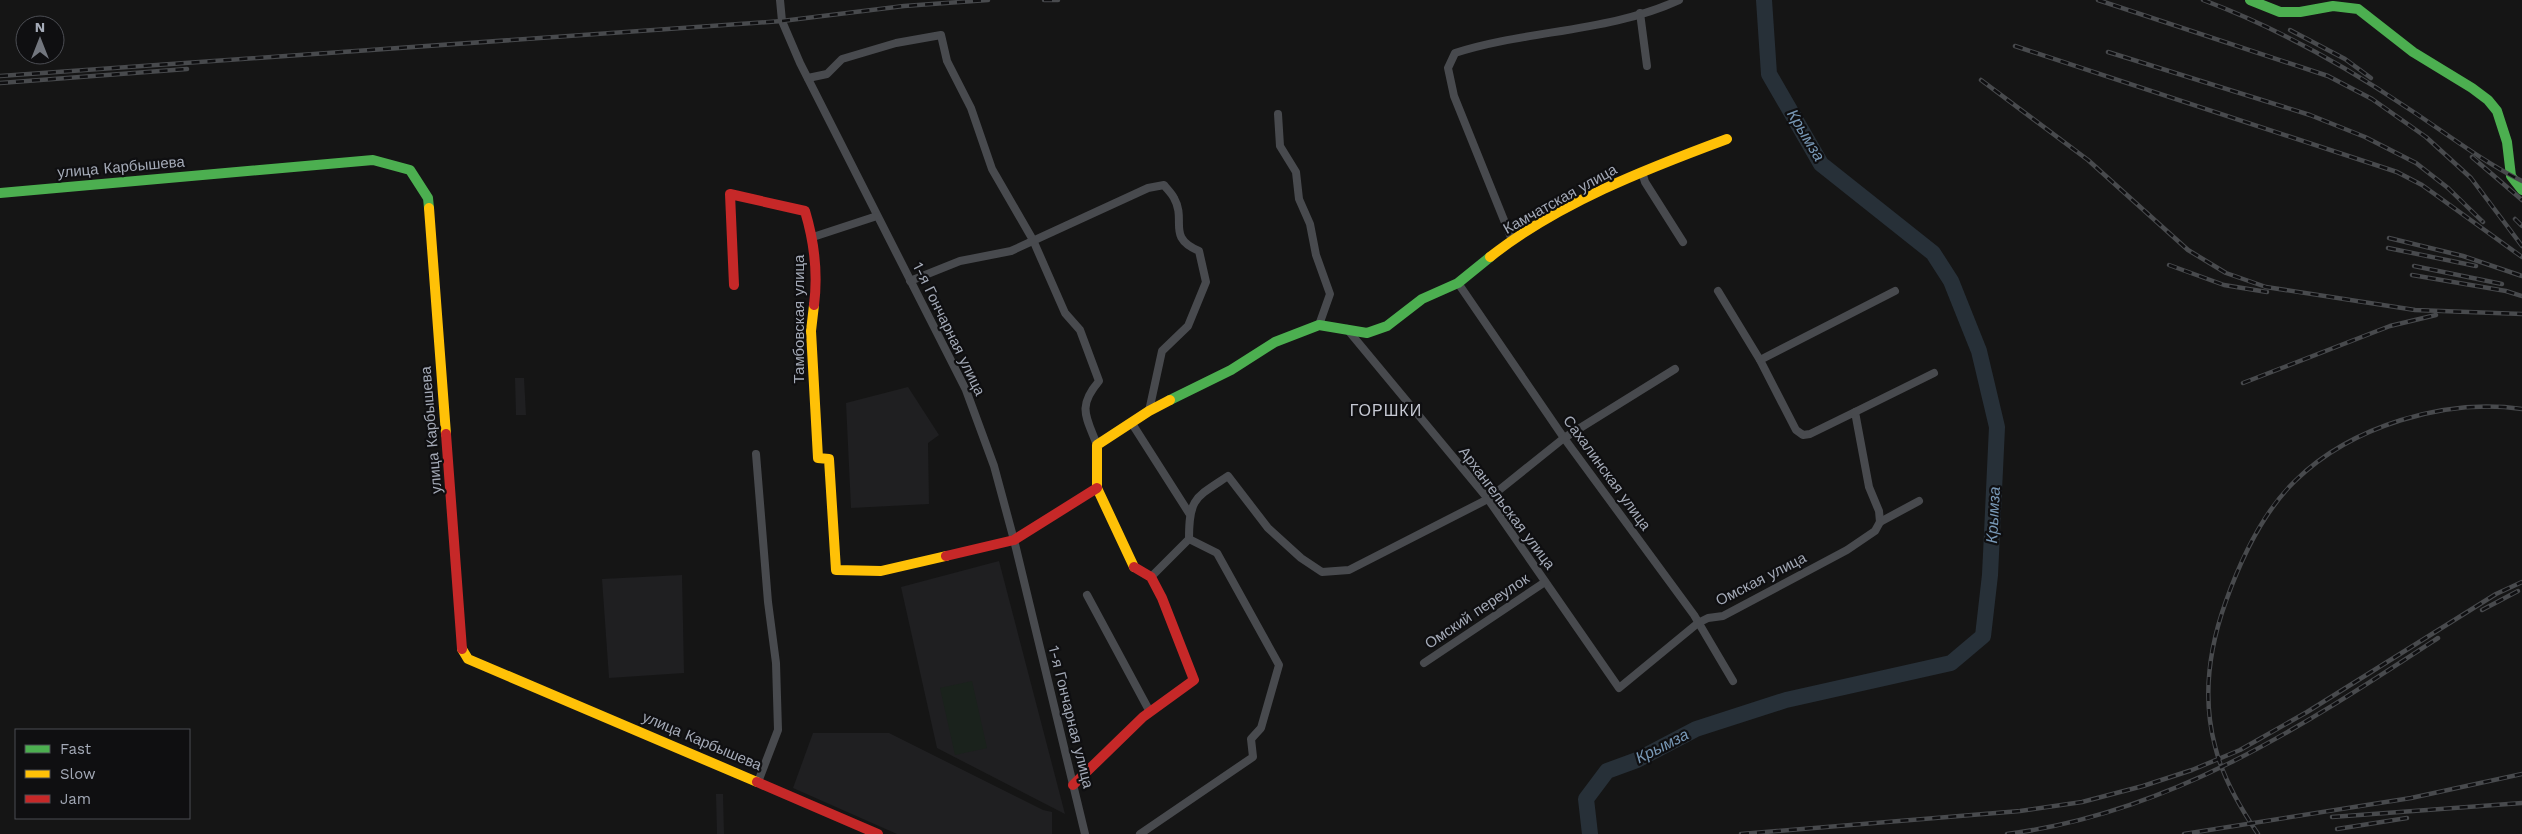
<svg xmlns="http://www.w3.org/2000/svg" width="2522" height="834" font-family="'Work Sans',sans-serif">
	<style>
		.built { fill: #1f1f21 }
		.green { fill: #1a221c }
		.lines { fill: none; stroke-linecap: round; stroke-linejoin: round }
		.river { stroke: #273038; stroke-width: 16 }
		.street { stroke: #484a4e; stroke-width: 8 }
		.fast { stroke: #4caf50; stroke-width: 10 }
		.slow { stroke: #ffc107; stroke-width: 10 }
		.jam { stroke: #c62828; stroke-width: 10 }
		.rail-casing { stroke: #484a4d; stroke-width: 4.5 }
		.rail { stroke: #0f0f11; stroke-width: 2.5; stroke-dasharray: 8; stroke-linecap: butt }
		.labels { text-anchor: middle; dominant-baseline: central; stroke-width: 4.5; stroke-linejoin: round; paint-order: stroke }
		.street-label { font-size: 15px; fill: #a4aab7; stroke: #0f0f11 }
		.water-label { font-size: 16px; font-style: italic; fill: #7898b6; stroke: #0f0f11 }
		.neighbourhood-label { font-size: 16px; letter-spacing: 1px; fill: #c6c9d3; stroke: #0f0f11 }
	</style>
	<rect width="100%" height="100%" fill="#151515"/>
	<g class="built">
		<path d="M515,378h9l2,37h-10z"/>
		<path d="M908,387l31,48 -11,8 1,61 -78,4 -5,-105z"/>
		<path d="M999,561l66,253 -128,-66 -36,-161z"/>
		<path d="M682,575l2,98 -75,5 -7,-99z"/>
		<path d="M813,733h76l154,77 9,2v22h-155l-104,-46z"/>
		<path d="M716,794h7l1,40h-7z"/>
	</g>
	<path class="green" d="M972,681l15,67 -32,7 -15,-67z"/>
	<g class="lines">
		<path class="river" d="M1590,834l-4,-35 21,-28 30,-11 59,-31 90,-29 165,-37 32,-27 7,-61 7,-148 -18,-76 -28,-70 -18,-28 -112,-89 -52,-90 -5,-74"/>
		<g class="street">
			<path d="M780,0l2,21 18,42 166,327 28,76 20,74 71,294"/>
			<path d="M1640,13l7,53"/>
			<path d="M808,78l19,-4 15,-15 54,-16 45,-8 6,26 24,47 21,61 41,71 32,73 15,17 19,51c-22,26 -13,35 -2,64"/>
			<path d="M1278,114l2,32 16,26 3,27 11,25 6,31 14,39 -11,31"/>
			<path d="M1642,172l3,10 38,60"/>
			<path d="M813,237l64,-21"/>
			<path d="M1512,240l-58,-144 -6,-28 7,-15c71,-23 155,-21 224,-53"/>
			<path d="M910,281l50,-20 51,-10 137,-63 16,-3c3,4 8,9 10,13 13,23 -8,39 25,53l7,31 -18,44 -26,25 -13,60"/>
			<path d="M1458,283l106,155 130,177 39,66"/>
			<path d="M1718,291l42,69 36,70 7,5 7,-1 45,-22 14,75 10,24 1,11"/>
			<path d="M1347,329l141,170 131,189 79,-65 10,-5 15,-2 124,-66 28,-19 5,-9 39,-21"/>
			<path d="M1760,360l135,-69"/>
			<path d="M1855,412l79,-39"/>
			<path d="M1131,422l58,91"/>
			<path d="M756,454l12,148 8,61 2,67 -20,52"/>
			<path d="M1189,539c0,-41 6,-41 39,-63l40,52 33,30 21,14 27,-2 139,-71 76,-61 111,-69"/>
			<path d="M1151,577l38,-38"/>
			<path d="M1087,595l63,117"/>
			<path d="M1424,663l121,-81"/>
			<path d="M1140,834l113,-77 -2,-18 10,-11 18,-63 -62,-112 -28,-14"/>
		</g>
		<g class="fast">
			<path d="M2250,0l30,12h20l33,-6 25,3 55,43 59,36 16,12 9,11 10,31 4,34 11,14"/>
			<path d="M0,193l373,-33 37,10 18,28 1,10"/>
			<path d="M1170,400l61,-30 44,-28 44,-17 48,8 20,-7 35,-27 36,-16 32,-26"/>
		</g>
		<g class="slow">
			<path d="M429,208l17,226"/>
			<path d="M1490,257c68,-54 156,-88 237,-118"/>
			<path d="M814,305l-3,26 7,127 11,1 7,111 45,1 65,-15"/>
			<path d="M1134,567l-37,-79v-43l52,-34 21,-11"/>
			<path d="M462,649l6,10 289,123"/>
		</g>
		<g class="jam">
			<path d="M734,285l-4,-91 75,17c9,30 13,63 9,94"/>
			<path d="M446,434l16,215"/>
			<path d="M946,556l68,-16 83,-52"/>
			<path d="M757,782l121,52"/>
			<path d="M1073,785l70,-68 51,-37 -32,-82 -11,-21 -17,-10"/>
		</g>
		<g class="rail-casing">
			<g id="rail">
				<path d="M1044,0h14"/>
				<path d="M2098,0l230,76 44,23 54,38 45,41 51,68"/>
				<path d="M2203,0c72,27 139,64 203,107 37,24 77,55 116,74"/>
				<path d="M2290,30l55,29 26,19"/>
				<path d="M2015,46l382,126 25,13 100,72"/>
				<path d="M2108,52l202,63 55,22 51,26 32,25 35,34"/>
				<path d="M0,76l782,-55 122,-15 84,-6"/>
				<path d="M1981,80l107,80 100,90 38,23 40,14 149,23 107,4"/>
				<path d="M0,83l187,-14"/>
				<path d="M2472,157l50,43"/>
				<path d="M2515,219l7,7"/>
				<path d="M2389,238l74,18 59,20"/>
				<path d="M2388,248l88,18"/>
				<path d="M2169,265l55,20 43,7"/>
				<path d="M2414,266l88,18"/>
				<path d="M2412,275l94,16 16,5"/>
				<path d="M2243,383l147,-57 46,-11"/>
				<path d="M2482,610l36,-19"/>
				<path d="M2332,817l190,-14"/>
				<path d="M2337,829l70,-11"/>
				<path d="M1741,834l279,-23 62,-9 61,-16 49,-16 48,-20 67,-38 189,-118 26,-12"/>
				<path d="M2007,834c164,-21 296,-108 431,-196"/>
				<path d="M2184,834l227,-36 111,-24"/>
				<path d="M2258,834c-17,-25 -36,-58 -43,-88 -13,-49 -6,-98 11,-145 15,-42 36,-88 69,-120 56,-55 150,-83 227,-72"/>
			</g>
		</g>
		<use href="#rail" class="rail"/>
	</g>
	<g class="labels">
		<g class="street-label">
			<text transform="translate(121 167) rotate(-5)">улица Карбышева</text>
			<text transform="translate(1560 199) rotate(-29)">Камчатская улица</text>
			<text transform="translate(799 319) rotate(-90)">Тамбовская улица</text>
			<text transform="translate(949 329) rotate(64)">1-я Гончарная улица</text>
			<text transform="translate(431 430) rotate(-95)">улица Карбышева</text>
			<text transform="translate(1607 473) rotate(54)">Сахалинская улица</text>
			<text transform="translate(1507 508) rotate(53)">Архангельская улица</text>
			<text transform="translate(1761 579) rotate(-27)">Омская улица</text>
			<text transform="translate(1477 611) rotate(-34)">Омский переулок</text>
			<text transform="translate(1071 717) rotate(76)">1-я Гончарная улица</text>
			<text transform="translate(702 741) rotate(23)">улица Карбышева</text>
		</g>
		<g class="water-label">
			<text transform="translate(1806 135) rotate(59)">Крымза</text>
			<text transform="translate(1993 515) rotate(-87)">Крымза</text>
			<text transform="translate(1662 746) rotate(-27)">Крымза</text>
		</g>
		<g class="neighbourhood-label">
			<text x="1386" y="410">ГОРШКИ</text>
		</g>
	</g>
	<rect x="15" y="729" width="175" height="90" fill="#0f0f11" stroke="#4b4d53"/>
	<rect x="25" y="745" width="25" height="8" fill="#4caf50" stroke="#4b4d53"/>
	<text x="60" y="754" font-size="15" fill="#a4aab7">Fast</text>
	<rect x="25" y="770" width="25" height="8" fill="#ffc107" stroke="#4b4d53"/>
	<text x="60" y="779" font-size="15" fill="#a4aab7">Slow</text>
	<rect x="25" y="795" width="25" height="8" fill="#c62828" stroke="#4b4d53"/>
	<text x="60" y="804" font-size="15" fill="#a4aab7">Jam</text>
	<g transform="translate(40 40)"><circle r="24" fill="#0f0f11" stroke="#4b4d53"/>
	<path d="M0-4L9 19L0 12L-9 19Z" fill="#72767e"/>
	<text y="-8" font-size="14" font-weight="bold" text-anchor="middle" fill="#a4aab7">N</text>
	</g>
</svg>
